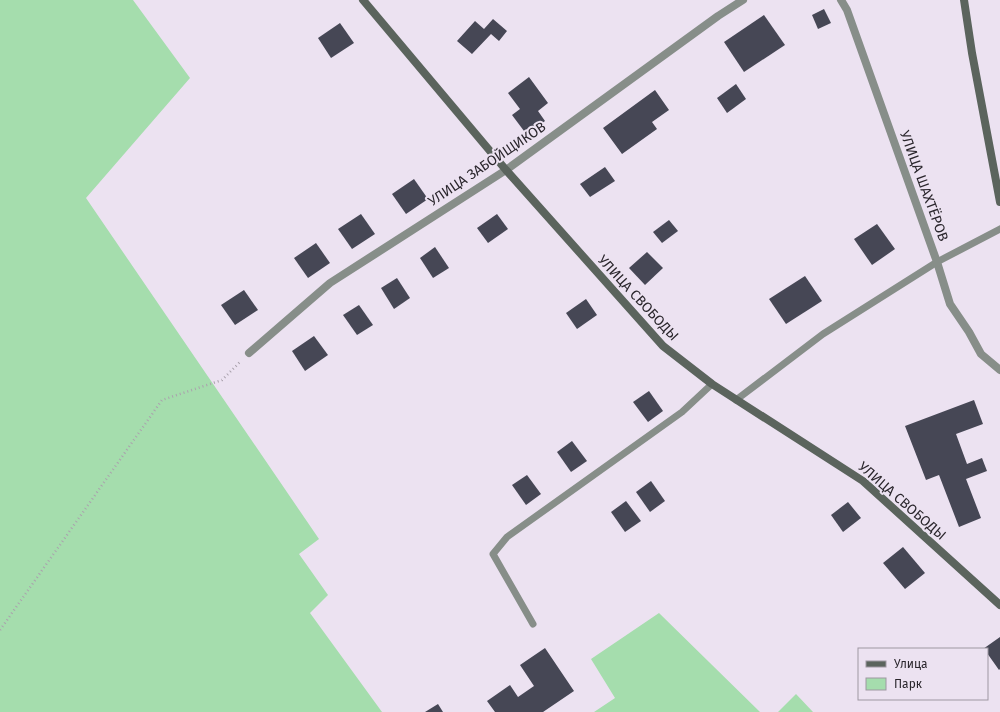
<svg xmlns="http://www.w3.org/2000/svg" width="1000" height="712" font-family="'Fira Sans',sans-serif">
	<style>
		.green { fill: #a5ddad }
		.building { fill: #464755 }
		.lines { fill: none; stroke-linecap: round; stroke-linejoin: round }
		.path { stroke: #aaa2ad; stroke-width: 2.5; stroke-dasharray: 1 3; stroke-linecap: butt }
		.lane { stroke: #878e89; stroke-width: 7 }
		.street { stroke: #878e89; stroke-width: 8 }
		.secondary { stroke: #5b645d; stroke-width: 8 }
		.labels { text-anchor: middle; dominant-baseline: central; stroke-width: 4; stroke-linejoin: round; paint-order: stroke }
		.street-label { font-size: 14px; fill: #2a262c; stroke: #ece2f1 }
	</style>
	<rect width="100%" height="100%" fill="#ece2f1"/>
	<g class="green">
		<path d="M0,0h133l57,78 -104,120 233,341 -20,15 29,41 -18,18 72,99h-382z"/>
		<path d="M659,613l101,99h-166l21,-14 -24,-39z"/>
		<path d="M796,694l17,18h-35z"/>
	</g>
	<g class="building">
		<path d="M824,9l7,14 -13,6 -6,-14z"/>
		<path d="M764,15l21,30 -41,27 -20,-30z"/>
		<path d="M493,19l14,12 -8,10 -8,-7 -19,20 -15,-13 18,-20 9,8z"/>
		<path d="M340,23l14,20 -23,15 -13,-20z"/>
		<path d="M529,77l19,26 -10,8 7,10 -18,14 -15,-20 8,-6 -12,-16z"/>
		<path d="M736,84l10,15 -19,14 -10,-15z"/>
		<path d="M655,90l14,20 -17,12 5,7 -35,25 -19,-26z"/>
		<path d="M605,167l10,14 -25,16 -10,-13z"/>
		<path d="M414,179l14,20 -22,15 -14,-20z"/>
		<path d="M361,214l14,20 -23,15 -14,-20z"/>
		<path d="M497,214l11,15 -20,14 -11,-15z"/>
		<path d="M669,220l9,11 -16,12 -9,-11z"/>
		<path d="M877,224l18,25 -23,16 -18,-26z"/>
		<path d="M316,243l14,20 -22,15 -14,-20z"/>
		<path d="M435,247l14,21 -16,10 -13,-20z"/>
		<path d="M647,252l16,16 -18,17 -16,-17z"/>
		<path d="M805,276l17,25 -36,23 -17,-25z"/>
		<path d="M397,278l13,20 -16,11 -13,-21z"/>
		<path d="M244,290l14,20 -23,15 -14,-20z"/>
		<path d="M586,299l11,16 -20,14 -11,-16z"/>
		<path d="M359,305l14,20 -16,10 -14,-20z"/>
		<path d="M314,336l14,19 -23,16 -13,-20z"/>
		<path d="M649,391l14,20 -15,11 -15,-20z"/>
		<path d="M974,400l9,24 -27,10 11,30 15,-6 5,13 -21,8 15,39 -22,9 -20,-52 -13,5 -21,-54z"/>
		<path d="M572,441l15,20 -16,11 -14,-20z"/>
		<path d="M527,475l14,19 -15,11 -14,-20z"/>
		<path d="M651,481l14,20 -15,11 -14,-20z"/>
		<path d="M626,501l15,20 -16,11 -14,-20z"/>
		<path d="M848,502l13,16 -18,14 -12,-17z"/>
		<path d="M903,547l22,26 -20,16 -22,-26z"/>
		<path d="M1000,637v32l-1,1 -12,-17v-4h-4z"/>
		<path d="M545,648l29,43 -31,21h-48l-8,-11 23,-16 8,12 16,-11 -14,-21z"/>
		<path d="M438,704l5,8h-18z"/>
	</g>
	<g class="lines">
		<path class="path" d="M0,630l162,-230 60,-20 19,-19"/>
		<g class="lane">
			<path d="M736,400l87,-66 114,-72 63,-33"/>
			<path d="M533,624l-40,-70 14,-17 175,-125 30,-28"/>
		</g>
		<g class="street">
			<path d="M841,0l6,10 90,252 13,42 19,28 12,22 19,16"/>
			<path d="M249,353l81,-70 176,-113 212,-154 25,-16"/>
		</g>
		<g class="secondary">
			<path d="M363,0l143,170 157,176 49,38 151,97 137,124"/>
			<path d="M964,0l8,53 28,149"/>
		</g>
	</g>
	<g class="labels">
		<g class="street-label">
			<text transform="translate(487 164) rotate(-34)">УЛИЦА ЗАБОЙЩИКОВ</text>
			<text transform="translate(924 186) rotate(70)">УЛИЦА ШАХТЁРОВ</text>
			<text transform="translate(638 298) rotate(47)">УЛИЦА СВОБОДЫ</text>
			<text transform="translate(902 501) rotate(41)">УЛИЦА СВОБОДЫ</text>
		</g>
	</g>
	<rect x="858" y="648" width="130" height="52" fill="#ece2f1" stroke="#9e97a2"/>
	<rect x="866" y="661" width="20" height="6" fill="#5b645d" stroke="#9e97a2"/>
	<text x="894" y="668" font-size="12" fill="#2a262c">Улица</text>
	<rect x="866" y="678" width="20" height="12" fill="#a5ddad" stroke="#9e97a2"/>
	<text x="894" y="688" font-size="12" fill="#2a262c">Парк</text>
</svg>
